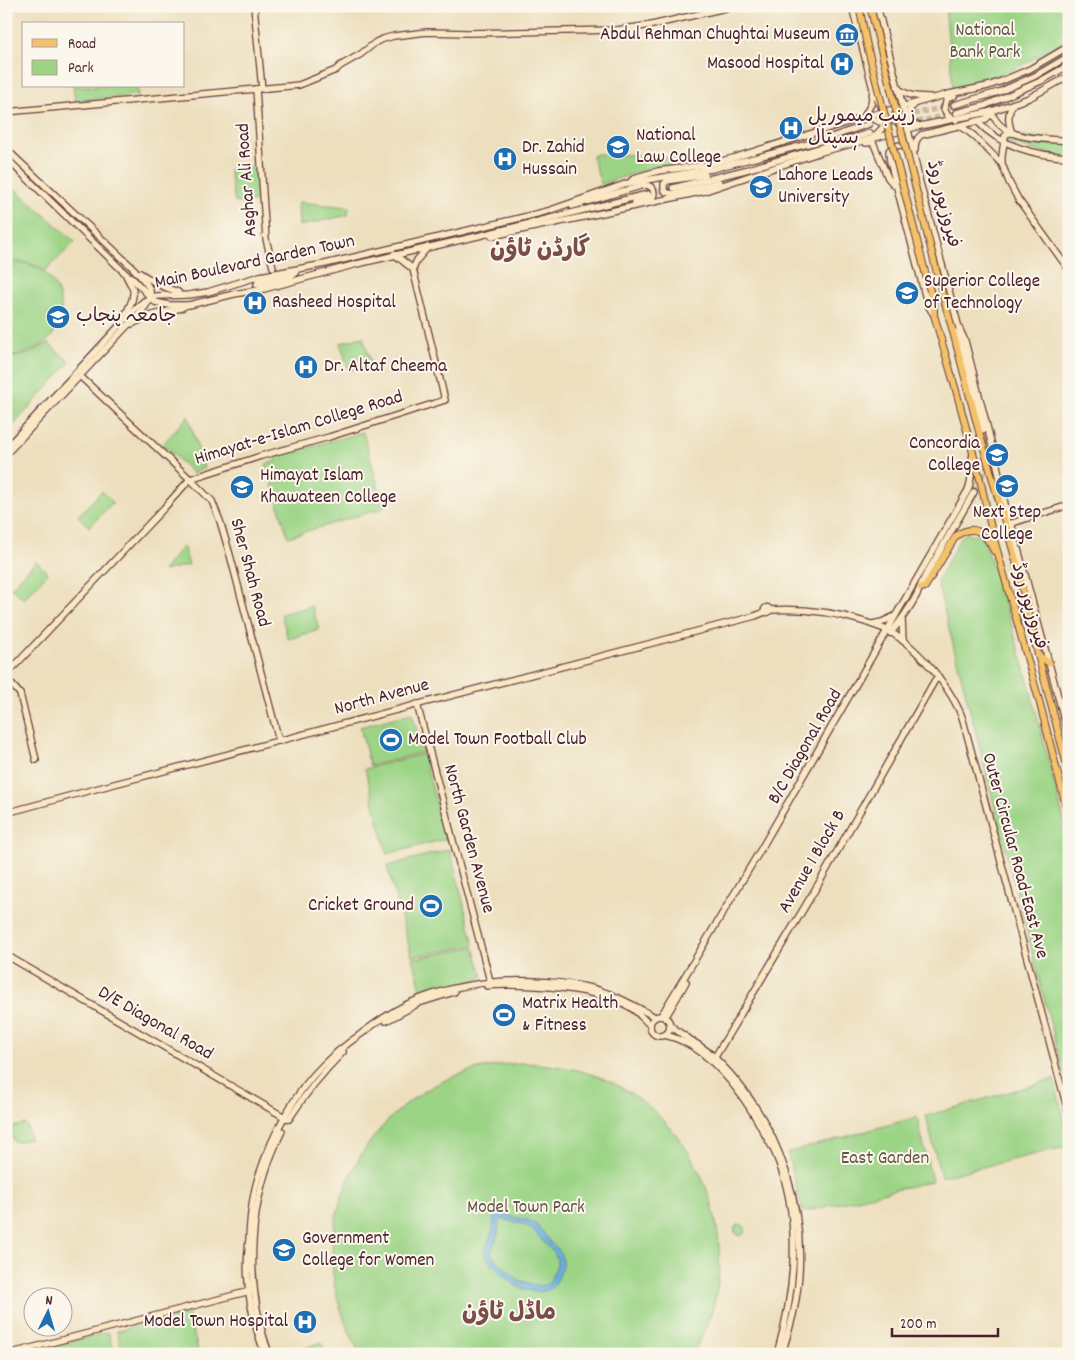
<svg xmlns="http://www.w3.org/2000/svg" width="1075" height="1360" font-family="Dekko,'Playpen Sans Arabic',sans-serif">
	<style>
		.green { fill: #9cd486; stroke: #737a58 }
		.water { fill: #6bb0e1; stroke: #5a6886; fill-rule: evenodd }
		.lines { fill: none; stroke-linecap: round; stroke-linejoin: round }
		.secondary-tunnel { stroke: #ccb9a0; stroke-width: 5.5; stroke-dasharray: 5.5 3; stroke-linecap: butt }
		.secondary-casing { stroke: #623c41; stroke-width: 8 }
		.primary-casing { stroke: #623c41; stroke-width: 8 }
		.secondary { stroke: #fae7c3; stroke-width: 5.5 }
		.primary { stroke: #f3c26a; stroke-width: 6 }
		.primary-bridge-casing { stroke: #623c41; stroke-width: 8; stroke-linecap: butt }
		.primary-bridge { stroke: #f3c26a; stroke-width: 6 }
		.labels { text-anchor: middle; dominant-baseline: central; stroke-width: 4; stroke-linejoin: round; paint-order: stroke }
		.park-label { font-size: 19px; fill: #635546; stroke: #fbf7ec }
		.poi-label { font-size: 19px; fill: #4a1f2b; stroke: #fbf7ec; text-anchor: start }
		.street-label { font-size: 19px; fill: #4a1f2b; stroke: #fbf7ec }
		.district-label { font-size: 24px; font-weight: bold; fill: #7a4c4b; stroke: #fbf7ec }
	</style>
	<rect width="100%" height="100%" fill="#fbf7ec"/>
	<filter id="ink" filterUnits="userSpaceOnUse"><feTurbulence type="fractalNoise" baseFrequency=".02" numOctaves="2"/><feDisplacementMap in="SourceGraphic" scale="10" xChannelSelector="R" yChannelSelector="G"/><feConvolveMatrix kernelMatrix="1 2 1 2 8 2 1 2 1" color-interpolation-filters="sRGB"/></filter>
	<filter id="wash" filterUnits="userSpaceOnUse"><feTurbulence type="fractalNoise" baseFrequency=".0096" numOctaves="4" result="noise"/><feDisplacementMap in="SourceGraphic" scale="20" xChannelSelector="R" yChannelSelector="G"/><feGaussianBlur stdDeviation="1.12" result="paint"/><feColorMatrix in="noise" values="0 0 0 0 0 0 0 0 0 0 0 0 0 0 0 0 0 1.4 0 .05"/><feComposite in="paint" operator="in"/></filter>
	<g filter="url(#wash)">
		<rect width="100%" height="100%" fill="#eddfbd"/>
		<g class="green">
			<path d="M945,6h124v32l-39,23 -25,12 -52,16z"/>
			<path d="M73,86h64l1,9 -63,6z"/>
			<path d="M1006,134l63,7v16l-17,-2 -47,-13z"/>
			<path d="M597,154l38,1 49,4 3,5 -36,4 -50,16 -9,-28z"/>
			<path d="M259,166l2,35 -26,2 -6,-34z"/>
			<path d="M6,181l69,61 -30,29c-12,-8 -24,-11 -39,-8z"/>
			<path d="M298,202l51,5 -1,8 -49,11z"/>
			<path d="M19,263c5,1 10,1 15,3 27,12 37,52 15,73 -5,6 -13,9 -20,12 -6,3 -16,6 -23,4v-89z"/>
			<path d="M363,337l8,26 -22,8 -9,-28z"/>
			<path d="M48,343l22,19 -61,68 -3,-3v-70c16,1 29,-6 42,-14z"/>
			<path d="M188,416l16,52 -11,6 -30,-30z"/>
			<path d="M363,432l21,76 -96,29 -22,-73 11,-3 -1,-5z"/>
			<path d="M102,491l11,11 -24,25 -11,-11z"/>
			<path d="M966,533l16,4 13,34 31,102 43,167v256l-132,-514 23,-44z"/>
			<path d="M183,546l6,19 -26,6z"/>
			<path d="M36,561l12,12 -24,26 -13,-11z"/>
			<path d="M312,606l7,24 -31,9 -7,-25z"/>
			<path d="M412,713l11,39 -53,14 -10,-39z"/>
			<path d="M423,754l23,85 -59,15 -22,-85z"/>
			<path d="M450,849l24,96 -62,12 -25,-91z"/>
			<path d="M474,947l9,29 -8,5 -53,11 -9,-33z"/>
			<path d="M520,1063c33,1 65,6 95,21 95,49 136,178 77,270h-332c-12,-23 -22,-46 -26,-72 -13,-89 43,-181 130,-209 18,-6 37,-8 56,-10z"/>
			<path d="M1054,1079l15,59v8l-128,31 -15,-61z"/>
			<path d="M917,1117l15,64 -129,31 -16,-59z"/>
			<path d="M25,1124l2,2 3,13 -16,3 -5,-14z"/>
			<circle cx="740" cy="1230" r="5.5"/>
			<path d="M188,1312l11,42h-76l-6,-23z"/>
			<path d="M108,1332l6,22h-88z"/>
			<path d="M321,1342l5,12h-37z"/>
		</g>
		<path class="water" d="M499,1214c7,-1 12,3 18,4 4,1 8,1 11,2 9,3 16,14 22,22 2,3 5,4 8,7 8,11 3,26 -4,36 -8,11 -29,6 -39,0 -7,-5 -14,-12 -20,-18 -3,-4 -8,-7 -9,-12 -3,-8 6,-17 7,-25 1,-7 -2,-12 6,-16zM501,1219l22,5 8,4 23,25 3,5v7l-8,18 -6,3 -9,-1 -16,-5 -25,-23 -2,-4v-2l7,-16 1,-13z"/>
	</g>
	<g filter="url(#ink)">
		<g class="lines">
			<g class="secondary-tunnel">
				<path d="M905,116l49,-11"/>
				<path d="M909,124l47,-11"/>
				<path d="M651,193l22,-5"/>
				<path d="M974,492l15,-30v-7l-5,-25"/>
			</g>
			<g class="secondary-casing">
				<g id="secondary">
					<path d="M254,6l8,83"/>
					<path d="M852,6l21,83 -2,15 -7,13"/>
					<path d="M877,6l26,101 17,76 39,145 6,13 32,124 10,49 -1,11 63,-20"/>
					<path d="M897,88c13,9 18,8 33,9"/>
					<path d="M256,89l10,150 7,28"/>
					<path d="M874,91c6,16 11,24 27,31"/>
					<path d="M954,96l-7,3 -3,10 4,7 8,4"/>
					<path d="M914,105l-5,5c-1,9 1,13 10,16"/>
					<path d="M954,105l45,-13 36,-16 34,-20"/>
					<path d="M991,111c11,31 52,27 78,30"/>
					<path d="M6,112l284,-26 9,-1 37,-15 4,-4 21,-12 15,-12 7,-3 11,-3 33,-4 41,1 148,-3 36,-5 82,-19"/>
					<path d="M956,113l28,-7 57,-25 28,-16"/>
					<path d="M867,116l34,16"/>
					<path d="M978,122c22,24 59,34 91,35"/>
					<path d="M961,126l13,10 28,28 7,18 9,17 51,71"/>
					<path d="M873,138l14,-15"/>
					<path d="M866,143l7,-1 15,36 6,7"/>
					<path d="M908,146l-3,-2 -13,3 -3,4 1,10 36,138 3,8 5,8"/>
					<path d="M6,149l128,120c10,13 24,20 11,38l-139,147"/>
					<path d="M915,150c0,-7 1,-11 6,-15l65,-16 3,-3v-4"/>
					<path d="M6,158l120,116 5,3 24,25 14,3h20l45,-11 30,-5 93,-25 121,-28 170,-42"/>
					<path d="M1002,164c-1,-10 2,-19 3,-28l3,-3h4c-4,-11 -5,-19 1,-29"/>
					<path d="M705,175l-38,6 -3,3v5l2,3 6,2 47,-12"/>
					<path d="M632,180l5,-3 21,-6 48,-6 27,-7 131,-41 85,-23 39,-8 14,-5 28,-12 39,-23"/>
					<path d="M673,188l72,-18 125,-37"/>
					<path d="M572,206l72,-21c7,0 12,5 9,12l-18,5"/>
					<path d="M492,236l96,-20 117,-25 116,-39 99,-26 69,-14 40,-14 40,-22"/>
					<path d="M413,269l4,-9 11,-13"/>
					<path d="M140,273l19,12 19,7"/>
					<path d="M292,278l-31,8 -4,-2 2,-3 37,-8"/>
					<path d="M123,322c2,-11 12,-20 10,-32 -1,-5 -5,-9 -7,-15"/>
					<path d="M132,324l17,-8 32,-8 6,-3"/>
					<path d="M955,332l4,7 10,32 15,59"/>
					<path d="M81,377l109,102 22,22 8,20 10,34 49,186"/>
					<path d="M6,448l127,-137 11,-10 12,-5 33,-1 19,-3 52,-16 65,-12 195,-46 28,-7 80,-28 84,-14 111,-29 46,-16"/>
					<path d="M1011,523l58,214"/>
					<circle cx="767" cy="610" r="2.5"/>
					<path d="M770,610c33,-2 64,2 95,12 8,3 17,5 25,10 17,9 31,24 43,38 12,15 24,32 30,50l106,395"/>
					<path d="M902,619l1,22"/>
					<path d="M873,624l9,-2 13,-6"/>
					<path d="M890,633c8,-7 25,-33 29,-43 2,-5 4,-10 7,-15l48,-83"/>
					<path d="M6,675l158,-167 26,-29 71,-23 68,-19 116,-37 -32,-131 -19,-15"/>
					<path d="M6,678l14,16 16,66"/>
					<path d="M417,704l73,277"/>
					<path d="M6,813l74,-20 675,-177 10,-4"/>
					<path d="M6,955l280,163"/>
					<path d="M487,986c17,-2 33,-1 50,0 32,2 64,6 93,21 8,5 13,12 20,18"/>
					<path d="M661,1016l100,-167 207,-359c5,-12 3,-25 5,-37"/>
					<circle cx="660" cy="1026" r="10"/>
					<path d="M665,1018l21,-36"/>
					<path d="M386,1021l33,-18 35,-11"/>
					<path d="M670,1025c13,12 30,19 43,31 68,65 100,161 81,254 -3,15 -8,29 -12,44"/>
					<path d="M665,1035c29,7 47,25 66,47 13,16 24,33 33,51 4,7 8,13 11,20 28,65 21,135 2,201"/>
					<path d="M712,1062l107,-179 116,-203 4,-2"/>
					<path d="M289,1119c16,-25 33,-46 54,-67"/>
					<path d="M8,1354l242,-63"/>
					<path d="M265,1354c-9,-24 -16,-49 -17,-74 -2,-14 0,-27 1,-41 1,-21 3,-44 10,-64 13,-39 34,-80 64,-110 11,-11 25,-22 38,-31 18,-14 37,-27 58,-35 42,-16 85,-21 130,-17 12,1 25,2 37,5 25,5 47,18 69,30"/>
					<path d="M269,1354c-26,-73 -21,-154 13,-223"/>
				</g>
			</g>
			<g class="primary-casing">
				<g id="primary">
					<path d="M941,289l11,39 26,100 38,133 22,94 31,118"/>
					<path d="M930,291l4,15v9l23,79 23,85 12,53 48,172 29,114"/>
					<path d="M921,588l4,-1 31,-51c19,-14 30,-2 38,15"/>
					<path d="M1038,655l11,8"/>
				</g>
			</g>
			<use href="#secondary" class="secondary"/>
			<use href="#primary" class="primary"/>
			<g class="primary-bridge-casing">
				<g id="primary-bridge">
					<path d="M859,6l8,40 63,245"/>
					<path d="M870,6l71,283"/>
				</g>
			</g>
			<use href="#primary-bridge" class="primary-bridge"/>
		</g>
	</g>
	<defs>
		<g id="museum-disc" transform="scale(1.25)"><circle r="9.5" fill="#1f6fb2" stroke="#fbf7ec"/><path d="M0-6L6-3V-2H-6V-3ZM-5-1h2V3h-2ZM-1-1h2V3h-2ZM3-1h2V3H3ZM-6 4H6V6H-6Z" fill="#fff"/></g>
		<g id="hospital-disc" transform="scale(1.25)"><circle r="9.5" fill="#1f6fb2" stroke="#fbf7ec"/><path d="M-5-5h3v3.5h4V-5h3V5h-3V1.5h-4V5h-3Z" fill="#fff"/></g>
		<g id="university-disc" transform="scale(1.25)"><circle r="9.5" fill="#1f6fb2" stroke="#fbf7ec"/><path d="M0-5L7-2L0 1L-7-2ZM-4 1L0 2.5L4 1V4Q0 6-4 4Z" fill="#fff"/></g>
		<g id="stadium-disc" transform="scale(1.25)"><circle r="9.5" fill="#1f6fb2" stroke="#fbf7ec"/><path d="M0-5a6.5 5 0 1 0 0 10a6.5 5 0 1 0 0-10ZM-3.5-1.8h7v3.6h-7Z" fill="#fff"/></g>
	</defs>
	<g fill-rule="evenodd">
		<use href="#museum-disc" x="847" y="35"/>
		<use href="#hospital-disc" x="842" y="64"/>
		<use href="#hospital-disc" x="791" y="128"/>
		<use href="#university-disc" x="618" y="147"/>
		<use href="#hospital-disc" x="505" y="159"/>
		<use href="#university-disc" x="761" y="187"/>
		<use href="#university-disc" x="907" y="293"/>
		<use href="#hospital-disc" x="255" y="303"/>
		<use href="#university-disc" x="58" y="317"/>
		<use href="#hospital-disc" x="306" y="367"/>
		<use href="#university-disc" x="997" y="455"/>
		<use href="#university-disc" x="1007" y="486"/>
		<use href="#university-disc" x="242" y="487"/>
		<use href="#stadium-disc" x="391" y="740"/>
		<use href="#stadium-disc" x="431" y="906"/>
		<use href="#stadium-disc" x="504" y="1015"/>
		<use href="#university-disc" x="284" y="1250"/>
		<use href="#hospital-disc" x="305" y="1322"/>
	</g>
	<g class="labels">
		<g class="park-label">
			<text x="985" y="31">National<tspan x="985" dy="22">Bank Park</tspan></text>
			<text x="885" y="1159">East Garden</text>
			<text x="526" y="1208">Model Town Park</text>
		</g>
		<g class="poi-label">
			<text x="830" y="35" text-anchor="end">Abdul Rehman Chughtai Museum</text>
			<text x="824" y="64" text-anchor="end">Masood Hospital</text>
			<text x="808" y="117">زینب میموریل<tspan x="808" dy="22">ہسپتال</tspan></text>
			<text x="636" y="136">National<tspan x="636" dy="22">Law College</tspan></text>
			<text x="522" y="148">Dr. Zahid<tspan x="522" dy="22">Hussain</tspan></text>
			<text x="778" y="176">Lahore Leads<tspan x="778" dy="22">University</tspan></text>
			<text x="924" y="282">Superior College<tspan x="924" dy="22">of Technology</tspan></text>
			<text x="272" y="303">Rasheed Hospital</text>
			<text x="76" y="317">جامعہ پنجاب</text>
			<text x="324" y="367">Dr. Altaf Cheema</text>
			<text x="980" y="444" text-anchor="end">Concordia<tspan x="980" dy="22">College</tspan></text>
			<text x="260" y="476">Himayat Islam<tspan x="260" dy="22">Khawateen College</tspan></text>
			<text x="1007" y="513" text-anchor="middle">Next Step<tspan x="1007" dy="22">College</tspan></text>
			<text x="408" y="740">Model Town Football Club</text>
			<text x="414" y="906" text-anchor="end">Cricket Ground</text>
			<text x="522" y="1004">Matrix Health<tspan x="522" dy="22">&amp; Fitness</tspan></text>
			<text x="302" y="1239">Government<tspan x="302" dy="22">College for Women</tspan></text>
			<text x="288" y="1322" text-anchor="end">Model Town Hospital</text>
		</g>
		<g class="street-label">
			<text transform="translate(248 180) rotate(-94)">Asghar Ali Road</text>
			<text transform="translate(942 204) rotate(76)">فیروزپور روڈ</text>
			<text transform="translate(255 263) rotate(-12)">Main Boulevard Garden Town</text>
			<text transform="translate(299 429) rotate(-17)">Himayat-e-Islam College Road</text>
			<text transform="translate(249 573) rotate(75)">Sher Shah Road</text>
			<text transform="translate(1028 606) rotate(74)">فیروزپور روڈ</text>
			<text transform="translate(382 698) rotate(-15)">North Avenue</text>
			<text transform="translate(806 747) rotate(-60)">B/C Diagonal Road</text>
			<text transform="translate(468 839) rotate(75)">North Garden Avenue</text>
			<text transform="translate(1014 856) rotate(75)">Outer Circular Road-East Ave</text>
			<text transform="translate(813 862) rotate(-60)">Avenue 1 Block B</text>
			<text transform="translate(155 1024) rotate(30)">D/E Diagonal Road</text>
		</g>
		<g class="district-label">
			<text x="540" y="251">گارڈن ٹاؤن</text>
			<text x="509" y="1314">ماڈل ٹاؤن</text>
		</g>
	</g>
	<rect width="1075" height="1360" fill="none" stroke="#fbf7ec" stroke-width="25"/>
	<rect x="22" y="22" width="162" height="65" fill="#fbf7ec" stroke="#b4a19f"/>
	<rect x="32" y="39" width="25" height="8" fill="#f3c26a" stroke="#b4a19f"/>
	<text x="68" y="48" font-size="15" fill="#4a1f2b">Road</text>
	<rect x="32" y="60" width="25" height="15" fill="#9cd486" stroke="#b4a19f"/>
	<text x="68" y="72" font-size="15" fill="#4a1f2b">Park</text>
	<g transform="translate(48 1312) rotate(5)"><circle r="24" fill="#fbf7ec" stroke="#b4a19f"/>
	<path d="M0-4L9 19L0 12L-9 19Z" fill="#1f6fb2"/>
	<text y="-8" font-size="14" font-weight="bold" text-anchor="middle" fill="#4a1f2b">N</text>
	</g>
	<path d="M892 1328v8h106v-8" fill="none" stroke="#4a1f2b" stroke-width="2.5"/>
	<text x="900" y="1328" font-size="15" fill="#4a1f2b" stroke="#fbf7ec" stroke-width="4" paint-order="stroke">200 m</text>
</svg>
